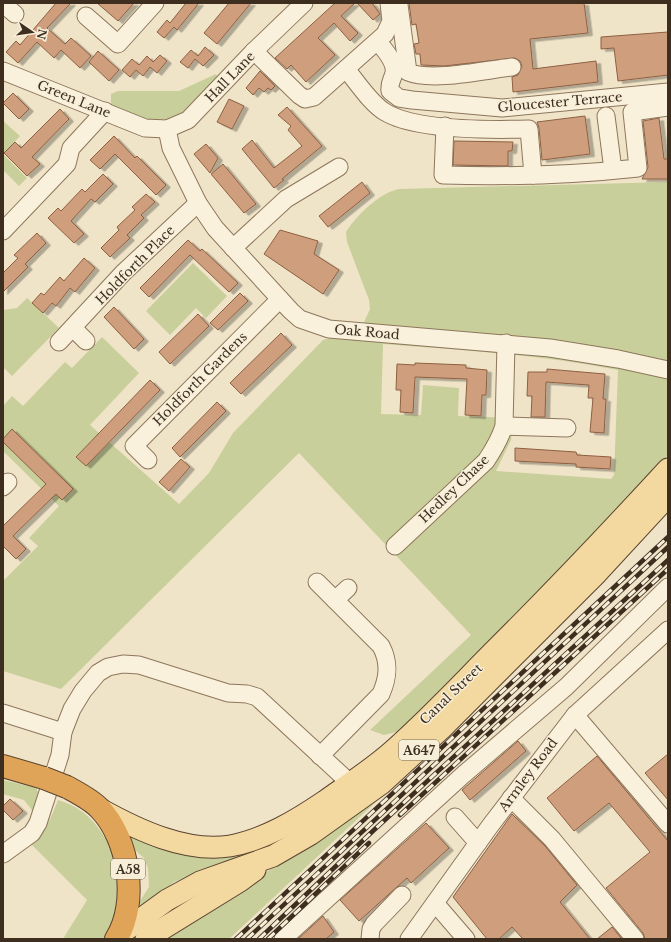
<svg xmlns="http://www.w3.org/2000/svg" width="671" height="942" font-family="'Libre Baskerville',serif">
	<style>
		.green { fill: #c9cf9b; fill-rule: evenodd }
		.building { fill: #cf9f7d; stroke: #8d5f41; filter: url(#shadow) }
		.lines { fill: none; stroke-linecap: round; stroke-linejoin: round }
		.minor-casing { stroke: #8d765c; stroke-width: 19 }
		.major-casing { stroke: #5b4430; stroke-width: 23 }
		.highway-casing { stroke: #5b4430; stroke-width: 24 }
		.minor { stroke: #faf1dc; stroke-width: 17 }
		.major { stroke: #f3d9a0; stroke-width: 21 }
		.highway { stroke: #e0a458; stroke-width: 22 }
		.rail-casing { stroke: #3d2e20; stroke-width: 4.5 }
		.rail { stroke: #f7eed8; stroke-width: 3; stroke-dasharray: 9; stroke-linecap: butt }
		.highway-bridge-casing { stroke: #5b4430; stroke-width: 24; stroke-linecap: butt }
		.highway-bridge { stroke: #e0a458; stroke-width: 22 }
		.labels { text-anchor: middle; dominant-baseline: central; stroke-width: 3; stroke-linejoin: round; paint-order: stroke }
		.shield { fill: #f7eed8; stroke: #756857; stroke-width: 1 }
		.shield-label { font-size: 12px; font-weight: bold; fill: #3d2e20 }
		.street-label { font-size: 13px; fill: #3d2e20; stroke: #f7eed8 }
	</style>
	<defs>
		<filter id="shadow"><feDropShadow dx="4.5" dy="2.5" stdDeviation="0" flood-color="#0004"/></filter>
	</defs>
	<rect width="100%" height="100%" fill="#f0e4c8"/>
	<g class="green">
		<path d="M216,74l3,6c-42,41 -50,51 -108,27v-13l7,-3h61z"/>
		<path d="M3,121l17,15 -17,18 24,24 -8,8 -16,-16z"/>
		<path d="M668,182v273l-104,114 -163,162 -17,4 -14,-5 101,-95 -172,-182 -238,236 -58,-18v-90l35,-35 -9,-8 30,-32 -56,-55v-45l9,-10 11,10 42,-44 7,6 30,-31 37,36 -49,52 89,79 30,-31 24,-40 90,-93 38,-11 9,-20 -1,-9 -22,-58 -1,-10c11,-17 33,-39 53,-43zM383,344c79,6 157,11 235,26l-4,105 -3,4 -115,-8 15,-31 3,-22 -56,-2 1,-28 -36,-3 -2,30 -40,-1z"/>
		<path d="M193,263l34,33 -21,22 -10,-10 -26,27 -24,-24z"/>
		<path d="M27,298l32,30 -47,48 -9,-9v-57l14,-2z"/>
		<path d="M3,780l34,8v3l4,2 -5,22 -12,-15 -21,-6z"/>
		<path d="M58,800c24,7 39,22 51,45 3,4 6,9 7,13 5,27 3,58 -12,81h-41l24,-39 -57,-57c16,-12 21,-25 28,-43z"/>
		<path d="M378,800l-149,139h-61l92,-63z"/>
		<path d="M127,835l121,14 1,4 -75,29 -35,29 1,-10 9,-14 -1,-19 -4,-10 -9,-8z"/>
	</g>
	<g class="building">
		<path d="M56,3h15l-24,25 18,16 6,-6 20,18 -11,12 -19,-18 -7,8 -17,-16 -19,21 -12,-11 10,-11 4,4z"/>
		<path d="M97,3h37l-16,18z"/>
		<path d="M186,3h13l-22,27 -3,-3 -10,11 -7,-6 10,-12 3,3z"/>
		<path d="M229,3h22l-34,41 -13,-11z"/>
		<path d="M335,3h20l-14,13 17,17 -8,8 -16,-18 -16,15 17,17 -29,27 -15,-17 -4,4 -12,-11z"/>
		<path d="M357,3h15l8,11 -7,6z"/>
		<path d="M409,3h175l4,30 -58,6 3,30 63,-8 2,21 -85,10 -1,-15 6,-2 4,-9 -2,-5 -5,-3 -71,8 -23,-1 -1,-11h-4l-2,-10 5,-1 -3,-19 -4,1z"/>
		<path d="M668,32v43l-50,6 -4,-33 -13,1v-12z"/>
		<path d="M205,47l9,8 -11,11 -8,-7 -7,9 -8,-6 11,-12 7,6z"/>
		<path d="M98,51l21,19 -10,11 -20,-19z"/>
		<path d="M160,55l7,6 -10,12 -7,-6 -7,9 -7,-6 -6,7 -8,-7 10,-11 7,6 8,-9 6,6z"/>
		<path d="M260,71l15,15 -4,4 -3,-2 -4,4 -5,-4 -6,7 -7,-7z"/>
		<path d="M13,93l16,16 -10,10 -16,-16z"/>
		<path d="M229,99l15,7 -12,23 -15,-7z"/>
		<path d="M287,107l35,39 -40,33 2,1 -10,8 -32,-39 10,-9 22,28 28,-22 -14,-16 3,-4 -13,-11z"/>
		<path d="M60,109l9,10 -37,38 8,7 -13,12 -23,-23 11,-11 6,6z"/>
		<path d="M585,116l5,38 -48,6 -3,-32 -2,-6z"/>
		<path d="M659,118l5,41h4v20h-26l6,-12 -5,-46z"/>
		<path d="M114,136l21,22 2,-2 29,29 -10,10 -41,-41 -15,15 -10,-9z"/>
		<path d="M454,141l59,1 -1,9h-4v15l-55,-1z"/>
		<path d="M206,144l12,14 -8,15 -16,-19z"/>
		<path d="M223,164l33,40 -12,9 -33,-39z"/>
		<path d="M103,174l10,10 -18,18 -4,-3 -20,22 13,13 -10,9 -26,-25 10,-10 3,3 21,-22 3,3z"/>
		<path d="M362,182l8,11 -42,34 -9,-11z"/>
		<path d="M146,194l9,8 -14,13 3,3 -17,17 3,3 -20,19 -9,-9 18,-18 -2,-3 18,-17 -3,-3z"/>
		<path d="M280,230l38,11 -4,13 25,16 -16,24 -59,-40z"/>
		<path d="M37,233l9,10 -21,21 3,3 -25,25v-19l15,-15 -4,-3z"/>
		<path d="M188,240l12,11 2,-2 36,34 -9,9 -39,-37 -41,42 -9,-9z"/>
		<path d="M84,258l11,10 -20,24 -5,-4 -14,18 -4,-3 -9,10 -11,-10 9,-10 3,2 16,-18 4,4z"/>
		<path d="M240,293l8,8 -30,29 -8,-7z"/>
		<path d="M114,307l30,32 -10,10 -30,-32z"/>
		<path d="M198,314l11,12 -39,38 -11,-12z"/>
		<path d="M281,333l11,12 -51,49 -11,-11z"/>
		<path d="M415,363l51,2v3l21,2 -1,25h-4l-1,21 -16,-1 2,-36 -52,-2 -2,36 -13,-1 1,-22h-5l1,-26 18,1z"/>
		<path d="M547,369l58,5 -2,25h3l-2,34 -14,-1 3,-34h-5l1,-13 -43,-3 -1,35h-14l1,-21h-5l1,-24h19z"/>
		<path d="M150,380l10,10 -74,76 -10,-9z"/>
		<path d="M217,402l9,9 -46,46 -8,-9z"/>
		<path d="M12,429l61,60 -11,11 -6,-6 -43,42 13,13 -10,10 -13,-13v-20l43,-42 -43,-42v-3z"/>
		<path d="M515,448l61,4 1,3 34,2 -1,12 -34,-2v-3l-61,-3z"/>
		<path d="M181,459l9,8 -21,24 -10,-9z"/>
		<path d="M518,741l8,10 -56,49 -8,-10z"/>
		<path d="M668,754v46l-23,-27z"/>
		<path d="M597,756l71,85v98h-23l-2,-6 -37,-45 44,-36 -41,-49 -35,28 -27,-33z"/>
		<path d="M10,799l13,12 -10,9 -10,-10v-4z"/>
		<path d="M512,814l33,32 32,39 -17,17 30,37h-67l-11,-12 -13,12h-12l-34,-42z"/>
		<path d="M426,823l23,25 -38,35 -4,-5 -48,43 -19,-21z"/>
		<path d="M323,916l11,16 -8,7h-28z"/>
		<path d="M612,927l10,12h-25z"/>
	</g>
	<g class="lines">
		<g class="minor-casing">
			<g id="minor">
				<path d="M3,4l12,10"/>
				<path d="M399,5l9,67c24,10 77,-2 104,-5"/>
				<path d="M86,16l32,28 37,-41"/>
				<path d="M378,42c6,7 18,20 16,31 -2,8 -5,9 -4,18l9,7 13,2 90,8 166,-16"/>
				<path d="M254,51l45,44 6,4 9,-2 71,-63 6,-13 -2,-18"/>
				<path d="M346,69c11,13 25,35 39,43 31,19 107,18 144,17l4,46"/>
				<path d="M3,71l142,57 22,1 21,-9 64,-67 52,-50"/>
				<path d="M606,116l7,54"/>
				<path d="M445,126l-2,49c65,2 131,0 195,-7l-6,-56 36,-5"/>
				<path d="M167,129l4,19 27,55 17,25 76,83 9,8 29,10 221,19 68,11 50,11"/>
				<path d="M3,231l64,-67 4,-16 34,-37"/>
				<path d="M233,248l53,-49 53,-32"/>
				<path d="M73,328l13,13"/>
				<path d="M59,342l64,-69 75,-70"/>
				<path d="M504,426l63,2"/>
				<path d="M148,460l-14,-14 146,-147"/>
				<path d="M3,487l5,-5"/>
				<path d="M395,546l91,-85c8,-12 14,-22 18,-35l2,-83"/>
				<path d="M317,582l64,64c9,17 7,32 0,48l-61,62"/>
				<path d="M335,600l13,-12"/>
				<path d="M3,713l60,19"/>
				<path d="M575,715l93,109"/>
				<path d="M511,798l41,41 83,100"/>
				<path d="M455,817l23,26"/>
				<path d="M3,854l29,-21 6,-10 22,-68 3,-23 9,-23 11,-18 15,-18 10,-6 15,-3 16,1 89,28 19,1 10,3 93,86"/>
				<path d="M435,903l31,36"/>
				<path d="M283,939l180,-164 103,-88 102,-100"/>
				<path d="M370,939l1,-10 3,-5 28,-29"/>
				<path d="M409,939l81,-113 85,-111 93,-85"/>
			</g>
		</g>
		<g class="major-casing">
			<g id="major">
				<path d="M100,809c38,21 86,44 130,37 34,-6 67,-26 95,-45 21,-15 44,-30 64,-47 38,-33 73,-71 109,-107 58,-58 114,-117 170,-178"/>
				<path d="M119,935l48,-35 33,-18 73,-26 38,-22 70,-50 60,-55 156,-156 71,-77"/>
				<path d="M146,939l94,-58 15,-11"/>
			</g>
		</g>
		<g class="highway-casing">
			<g id="highway">
				<path d="M3,766l41,12"/>
				<path d="M67,787c11,6 25,13 33,22 29,30 39,94 16,130"/>
			</g>
		</g>
		<use href="#minor" class="minor"/>
		<use href="#major" class="major"/>
		<use href="#highway" class="highway"/>
		<g class="rail-casing">
			<g id="rail">
				<path d="M400,815l268,-246"/>
				<path d="M236,939l432,-402"/>
				<path d="M247,939l421,-392"/>
				<path d="M259,939l115,-109 294,-270"/>
				<path d="M268,939l101,-96"/>
			</g>
		</g>
		<use href="#rail" class="rail"/>
		<g class="highway-bridge-casing">
			<path id="highway-bridge" d="M44,778l23,9"/>
		</g>
		<use href="#highway-bridge" class="highway-bridge"/>
	</g>
	<g class="labels">
		<g class="shield">
			<rect x="399" y="740" width="40" height="20" rx="3"/>
			<rect x="111" y="859" width="34" height="20" rx="3"/>
		</g>
		<g class="shield-label">
			<text x="419" y="750">A647</text>
			<text x="128" y="869">A58</text>
		</g>
		<g class="street-label">
			<text transform="translate(230 77) rotate(-46)">Hall Lane</text>
			<text transform="translate(74 99) rotate(22)">Green Lane</text>
			<text transform="translate(560 102) rotate(-5)">Gloucester Terrace</text>
			<text transform="translate(135 265) rotate(-45)">Holdforth Place</text>
			<text transform="translate(367 332) rotate(5)">Oak Road</text>
			<text transform="translate(200 379) rotate(-45)">Holdforth Gardens</text>
			<text transform="translate(454 489) rotate(-44)">Hedley Chase</text>
			<text transform="translate(451 694) rotate(-44)">Canal Street</text>
			<text transform="translate(528 775) rotate(-53)">Armley Road</text>
		</g>
	</g>
	<rect width="671" height="942" fill="none" stroke="#3d2e20" stroke-width="8"/>
	<g transform="translate(32 32) rotate(103)" stroke="#f7eed8" stroke-width="3" paint-order="stroke">
	<path d="M0-3L7 15L0 10L-7 15Z" fill="#3d2e20"/>
	<text y="-6" font-size="11" font-weight="bold" text-anchor="middle" fill="#3d2e20">N</text>
	</g>
</svg>
